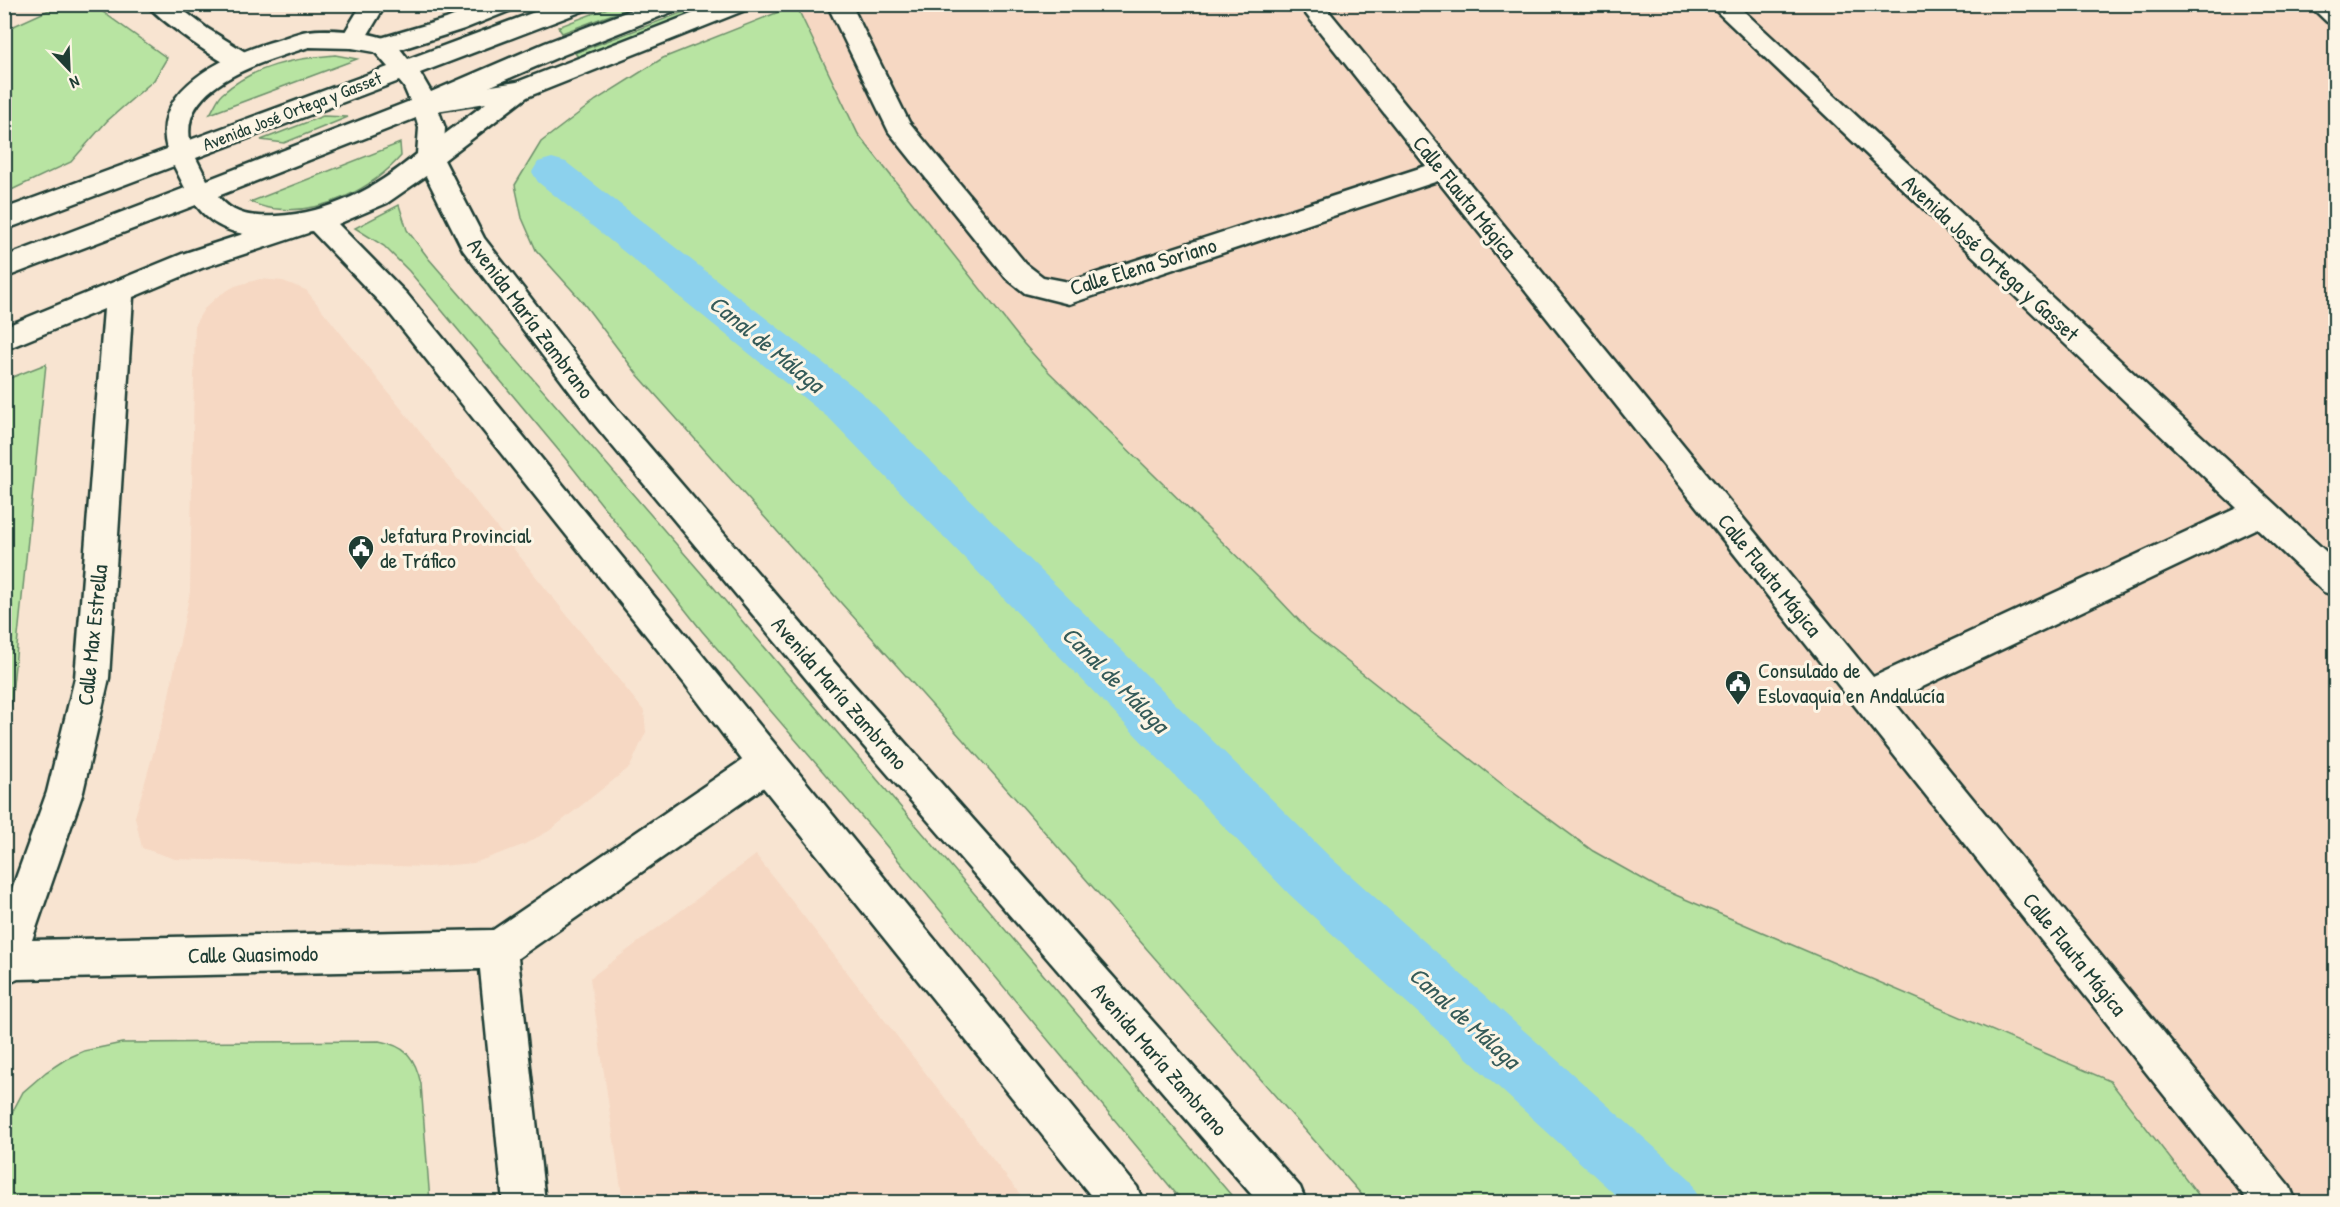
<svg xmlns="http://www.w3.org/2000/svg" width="2340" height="1207" font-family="'Patrick Hand',sans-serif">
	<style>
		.built { fill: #f6d8c3 }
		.green { fill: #b8e4a2; stroke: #6c906b; stroke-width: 1.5 }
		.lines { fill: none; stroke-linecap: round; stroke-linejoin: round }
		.canal { fill: #8cd1ed; fill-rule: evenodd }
		.minor-casing { stroke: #1f3d34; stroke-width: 5 }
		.secondary-casing { stroke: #1f3d34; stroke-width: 5 }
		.primary-casing { stroke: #1f3d34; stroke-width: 5 }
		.minor { fill: #fcf5e5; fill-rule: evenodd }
		.secondary { fill: #fcf5e5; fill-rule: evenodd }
		.primary { fill: #fcf5e5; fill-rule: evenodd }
		.labels { text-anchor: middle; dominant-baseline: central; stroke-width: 6; stroke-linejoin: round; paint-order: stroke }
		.far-street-label { font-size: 18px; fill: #1f3d34; stroke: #fcf5e5 }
		.street-label { font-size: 22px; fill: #1f3d34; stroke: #fcf5e5 }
		.poi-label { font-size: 22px; fill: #1f3d34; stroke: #fcf5e5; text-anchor: start }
		.water-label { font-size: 24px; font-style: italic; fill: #355b59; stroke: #fcf5e5 }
	</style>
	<rect width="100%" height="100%" fill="#f8e4d1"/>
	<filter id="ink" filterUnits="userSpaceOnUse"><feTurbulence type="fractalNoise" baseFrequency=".0167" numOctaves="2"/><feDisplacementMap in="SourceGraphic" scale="12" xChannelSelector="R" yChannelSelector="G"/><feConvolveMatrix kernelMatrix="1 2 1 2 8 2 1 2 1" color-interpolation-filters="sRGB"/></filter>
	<g filter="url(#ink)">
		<g class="built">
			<path d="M796,5h1539v1197h-131l-94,-121 -453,-194 -64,-36 -90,-66 -193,-153 -48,-51 -213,-209 -25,-28 -166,-210z"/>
			<path d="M260,279l23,2 23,9 338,421 2,21 -16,35 -81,64 -26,14 -49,18 -46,4 -253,-8 -33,-11 -7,-31 32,-112 23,-113 5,-268 9,-15 14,-13 17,-10z"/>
			<path d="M756,855l270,347h-403l-33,-224z"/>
		</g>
		<g class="green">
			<path d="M618,4l19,1 -75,28 -4,-6z"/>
			<path d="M60,5h33l74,53 -13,22 -47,41 -36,41 -66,31v-163z"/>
			<path d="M702,5h16l-139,53 -4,-5z"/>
			<path d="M796,5l62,129 166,210 25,28 213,209 48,51 193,153 90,66 64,36 453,194 94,121h-836l-347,-397 -384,-431 -56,-74 -45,-50 -14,-32 -7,-33 26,-43 55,-42 67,-42z"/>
			<path d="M335,55l22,4 -147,55c4,-6 7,-15 12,-20 31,-28 74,-36 113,-39z"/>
			<path d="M323,116l25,1 -64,26 -23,-3z"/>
			<path d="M400,143l1,13c-29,33 -79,58 -124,53 -9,0 -19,-4 -27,-7z"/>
			<path d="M399,205l8,25 22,29 280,323 528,620h-54l-309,-371 -172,-200 -137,-173 -156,-187 -25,-25 -29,-18z"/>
			<path d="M46,364l-36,350 -5,20v-354z"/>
			<path d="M379,1041c27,5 36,16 42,43l9,118h-425v-76l18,-34 23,-20 20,-13 18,-8 38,-8z"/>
		</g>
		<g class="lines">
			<path class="canal" d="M552,158l14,4 297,232 467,463 361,323 9,22h-77l-333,-307 -459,-475 -293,-238 -6,-10 6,-10z"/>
			<g class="minor-casing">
				<g id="minor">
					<path d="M362,4h24l-25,42 -9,2 -9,-2 -3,-6z"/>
					<path d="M483,4h35l-4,5 -50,20 -72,23 -9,2 -9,-2 -3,-6 3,-6 72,-21z"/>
					<path d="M717,4h35l-4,5 -221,88 -88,67 -9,3 -9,-3 -4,-6 4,-6 65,-49 -62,10 -9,-3 -4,-6 4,-6 102,-16z"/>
					<path d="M827,4h24l58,118 117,142 17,13 26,5 357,-116 -128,-162h25l550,673 364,-169 -528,-504h27l600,557v35l-12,-4 -67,-64 -364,173 397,486 6,15h-47l-811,-1021 -369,123 -44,-11 -19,-15 -117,-146z"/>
					<path d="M2308,4h28v21l-9,-3z"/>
					<path d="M298,216l10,3 4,7 -4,7 -106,35 -69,29 -24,381 -26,114 -51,148 461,-10 261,-178 13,-4 13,4 5,12 -5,12 -262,182 27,244h-42l-23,-233 -462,10 -14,6v-74l43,-119 28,-114 29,-369 -100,41v-23l178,-73z"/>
				</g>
			</g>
			<g class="secondary-casing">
				<path id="secondary" d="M147,4h28l33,25 42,26 3,6 -3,6c-1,0 -8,2 -9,2 -15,0 -85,-52 -94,-65z"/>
			</g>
			<g class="primary-casing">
				<path id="primary" d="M556,4h36l-4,5 -168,64 11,19 114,-49 102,-39h36l-4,5 -116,46 -125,54 7,19 -2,30 41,80 133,171 235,274 448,504 6,15h-48l-430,-497 -233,-280 -132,-175 -37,-74 -39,27 -49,21 69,70 730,893 6,15h-47l-342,-426 -69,-92 -298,-374 -75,-79c-41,8 -89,11 -116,-26l-192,73v-21l181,-69 -11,-22 -170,64v-21l163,-60c-17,-61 59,-93 104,-107 12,-3 24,-9 36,-11 21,-3 62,0 82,9 8,3 14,13 19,19zM309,47l43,1 23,4 13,15 -198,73c-10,-57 79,-80 119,-93zM399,81l5,6 6,14 -203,79 -11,-22zM416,118l3,10 -2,26c-42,35 -86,59 -141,62 -23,1 -42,0 -58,-20z"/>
			</g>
			<use href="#minor" class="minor"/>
			<use href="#secondary" class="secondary"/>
			<use href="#primary" class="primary"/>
		</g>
	</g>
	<defs>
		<g id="civic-pin" transform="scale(1.35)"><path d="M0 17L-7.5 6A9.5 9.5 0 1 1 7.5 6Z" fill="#1f3d34" stroke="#fcf5e5"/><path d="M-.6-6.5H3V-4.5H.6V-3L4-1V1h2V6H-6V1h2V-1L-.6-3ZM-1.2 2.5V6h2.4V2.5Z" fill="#fff"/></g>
	</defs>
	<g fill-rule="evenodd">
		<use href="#civic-pin" x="361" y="548"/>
		<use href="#civic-pin" x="1738" y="683"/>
	</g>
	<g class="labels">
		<g class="far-street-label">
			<text transform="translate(292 111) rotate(-21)">Avenida José Ortega y Gasset</text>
		</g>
		<g class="street-label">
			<text transform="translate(1465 197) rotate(51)">Calle Flauta Mágica</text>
			<text transform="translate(1991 258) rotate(43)">Avenida José Ortega y Gasset</text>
			<text transform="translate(1143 266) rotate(-17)">Calle Elena Soriano</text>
			<text transform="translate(531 318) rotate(53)">Avenida María Zambrano</text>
			<text transform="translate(1770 575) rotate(51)">Calle Flauta Mágica</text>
			<text transform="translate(92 635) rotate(-84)">Calle Max Estrella</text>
			<text transform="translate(840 693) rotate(49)">Avenida María Zambrano</text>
			<text transform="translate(253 954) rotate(-1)">Calle Quasimodo</text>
			<text transform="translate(2075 954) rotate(51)">Calle Flauta Mágica</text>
			<text transform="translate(1160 1059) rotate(49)">Avenida María Zambrano</text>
		</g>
		<g class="poi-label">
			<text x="380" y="535">Jefatura Provincial<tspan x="380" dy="25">de Tráfico</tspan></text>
			<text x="1758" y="670">Consulado de<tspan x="1758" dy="25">Eslovaquia en Andalucía</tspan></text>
		</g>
		<g class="water-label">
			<text transform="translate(767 343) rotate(39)">Canal de Málaga</text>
			<text transform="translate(1116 679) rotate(45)">Canal de Málaga</text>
			<text transform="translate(1465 1017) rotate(42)">Canal de Málaga</text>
		</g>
	</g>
	<rect width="2340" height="1207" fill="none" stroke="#fcf5e5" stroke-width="24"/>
	<rect x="12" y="12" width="2316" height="1183" fill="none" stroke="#1f3d34" stroke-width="2" filter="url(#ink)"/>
	<g transform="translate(69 69) rotate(157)" stroke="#fcf5e5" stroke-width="4.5" paint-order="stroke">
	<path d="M0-4.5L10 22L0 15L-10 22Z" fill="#1f3d34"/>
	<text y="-9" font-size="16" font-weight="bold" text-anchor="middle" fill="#1f3d34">N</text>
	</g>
</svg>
